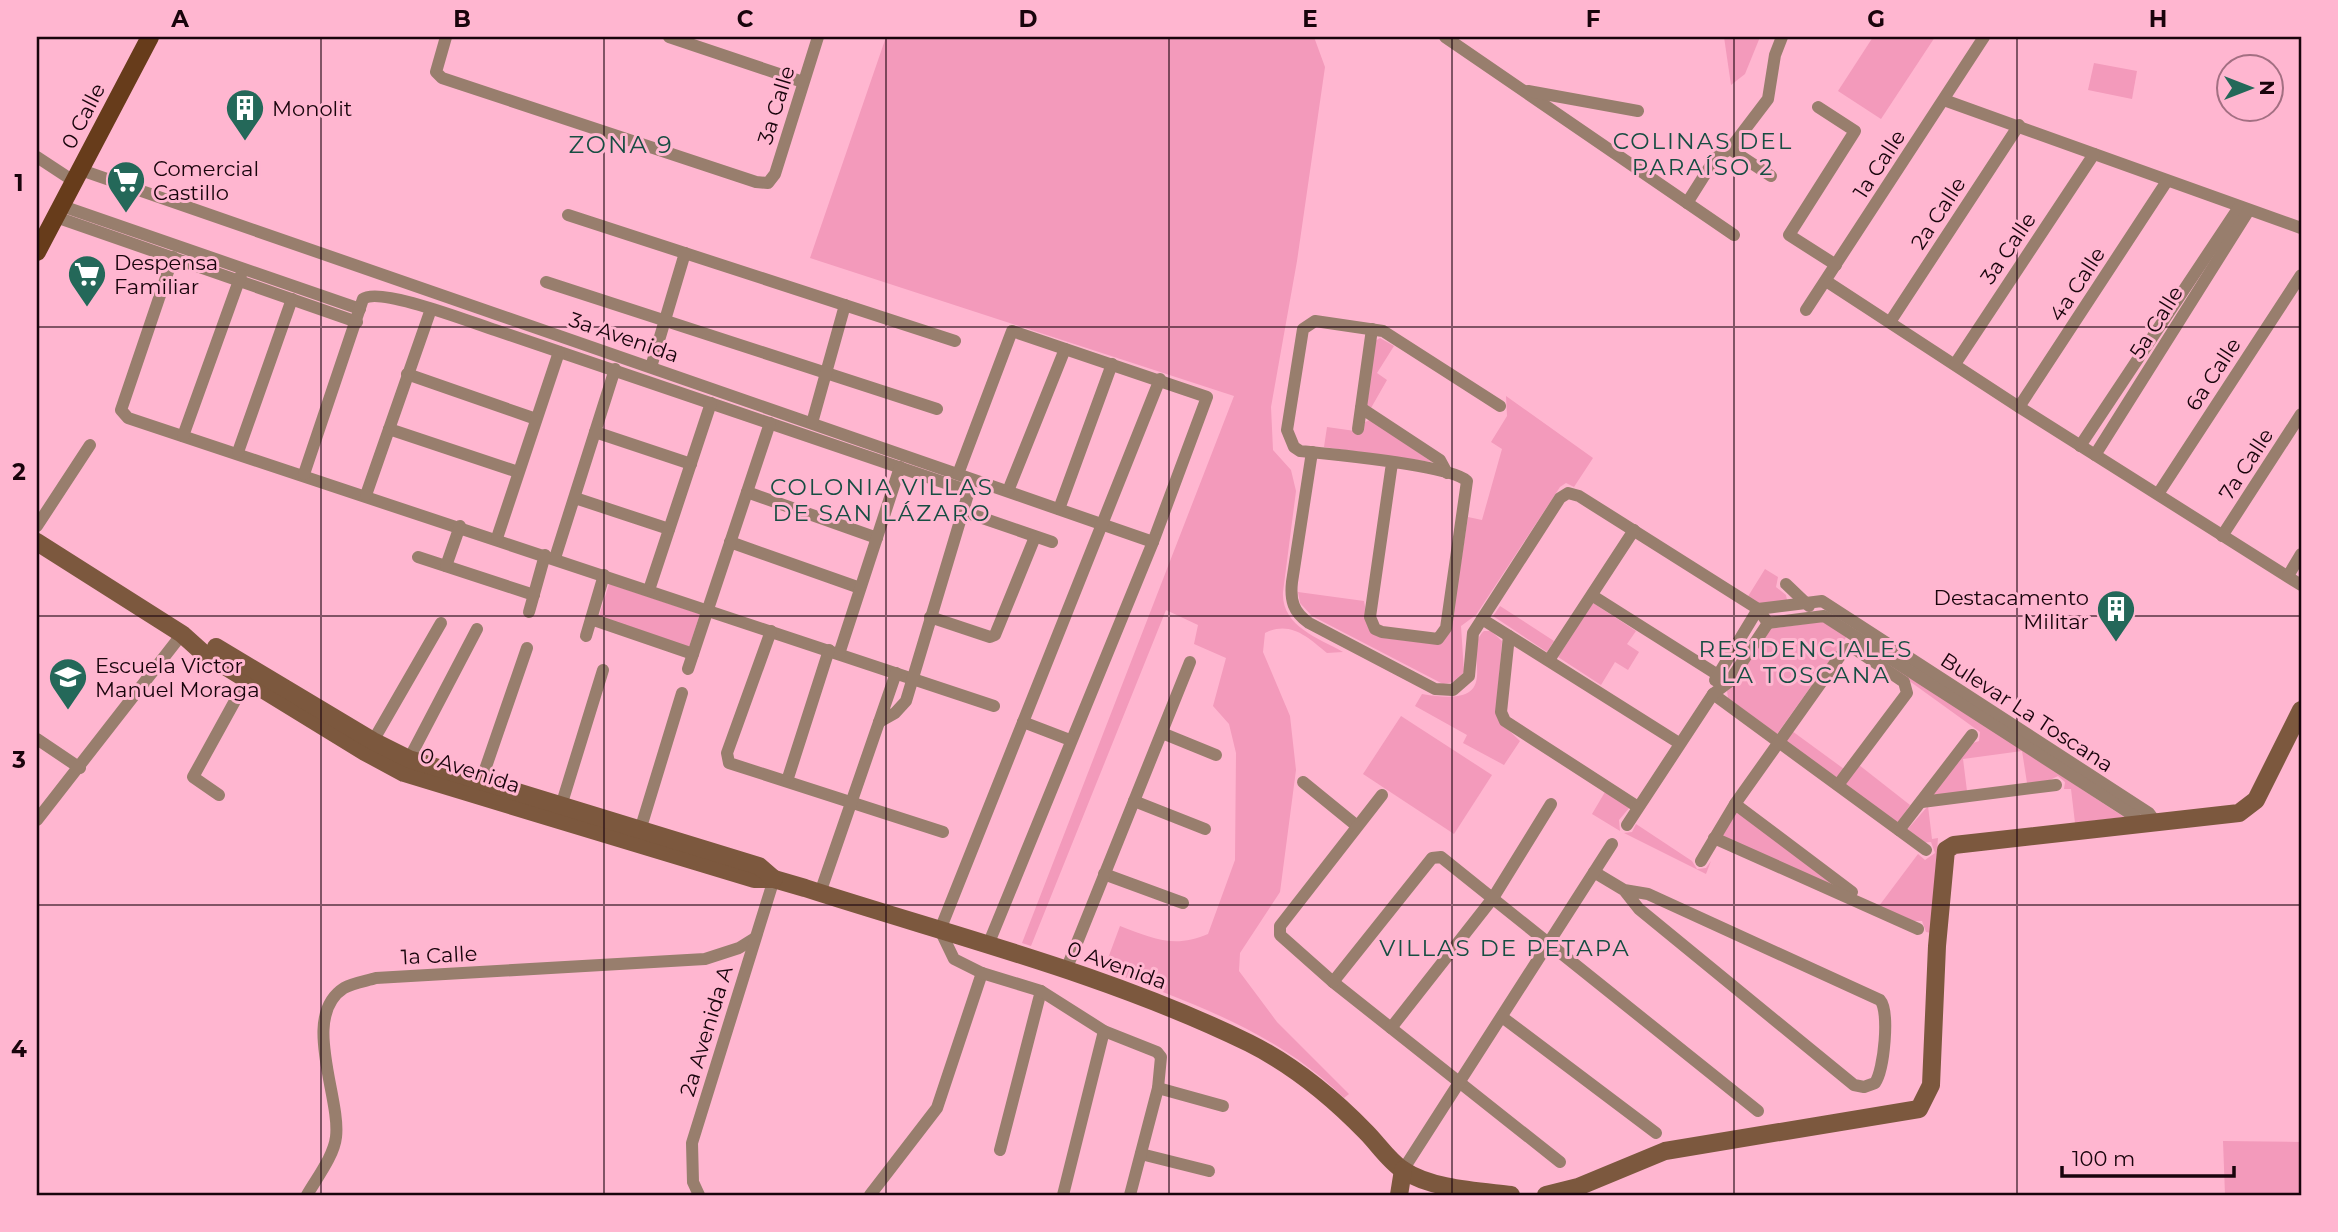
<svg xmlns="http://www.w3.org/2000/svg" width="2338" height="1232" font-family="Montserrat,sans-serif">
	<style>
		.green { fill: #f39abb }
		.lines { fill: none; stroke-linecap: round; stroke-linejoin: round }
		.street { stroke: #987e6d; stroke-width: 12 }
		.secondary { stroke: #7c583e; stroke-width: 18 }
		.primary { stroke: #673c1b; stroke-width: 18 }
		.grid { fill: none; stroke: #19040c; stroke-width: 2; stroke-opacity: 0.55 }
		.labels { text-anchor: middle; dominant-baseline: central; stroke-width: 6; stroke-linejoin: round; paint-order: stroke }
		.street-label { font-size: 21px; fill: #19040c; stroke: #ffb6d0 }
		.poi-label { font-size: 21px; fill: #19040c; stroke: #ffb6d0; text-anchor: start }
		.neighbourhood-label { font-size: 23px; letter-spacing: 2px; fill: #174d42; stroke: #ffb6d0 }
		.quarter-label { font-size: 24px; letter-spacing: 2px; fill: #174d42; stroke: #ffb6d0 }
		.neatline { fill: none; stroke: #19040c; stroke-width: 2.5 }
		.grid-label { font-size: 23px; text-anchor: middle; font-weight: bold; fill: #19040c }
	</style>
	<rect width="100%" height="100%" fill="#ffb6d0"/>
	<g class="green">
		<path d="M886,37h428l11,30 -28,194 -26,146 2,43 18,20 5,21 -13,101c-2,34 35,46 60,60l-16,1c-19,-16 -37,-33 -62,-20l-2,19 27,64 6,54 -16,122 -40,61 -1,18 38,51 72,72 -5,4c-71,-69 -150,-93 -240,-129l16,-43c32,12 54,23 88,8l27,-74 1,-107 -7,-29 -16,-18 13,-48 -32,-14 4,-19 -32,-15 -135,336 -9,-3 212,-547 -424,-138z"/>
		<path d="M1724,37h36l-15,37 -14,11z"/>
		<path d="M1873,37h62l-54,82 -43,-28z"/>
		<path d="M2094,63l43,8 -5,28 -44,-9z"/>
		<path d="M1380,338l14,8 -17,27 10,7 -16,28 -4,-3 8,-64z"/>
		<path d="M1506,396l87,62 -19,29 -8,-4 -6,4 -84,128 -15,11 3,46 -11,10 -10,2 -131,-68 -12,-13 -2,-11 66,9 5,28 15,9 51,6 16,-18 17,-109 14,3 20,-71 -11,-7 16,-26z"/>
		<path d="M1370,420l62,42 -108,-15 3,-20 35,5 3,-10z"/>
		<path d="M1765,569l13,8 -2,10 10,8 1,5 -31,4 -9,-6z"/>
		<path d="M609,584l91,30 -11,33 -90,-31z"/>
		<path d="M1593,603l43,28 -9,13 12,8 -11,18 -13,-8 -14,23 -43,-28z"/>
		<path d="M1500,606l54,35 -7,11 -54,-36z"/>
		<path d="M1826,621l298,196 -49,6 -4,-34h-7l1,-7 -7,-6 -10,5 -21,2 -5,-32 -59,8 4,32 -36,5 39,-52 9,-3 1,-9 -133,-96 -70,98 -49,-36 -1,-7 42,-62z"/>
		<path d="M1484,631h7l11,10 -6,73 3,7 21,20 -16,24 -41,-22 4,-8 -52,-29 7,-12c89,16 37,-42 62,-63z"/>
		<path d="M1401,716l91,59 -38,59 -91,-60z"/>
		<path d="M1792,731l52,38 -8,10 -51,-38z"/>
		<path d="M1859,765l51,40 -13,19 -52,-39z"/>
		<path d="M1605,792l25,15 -11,13 1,11 -28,-17z"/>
		<path d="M1735,804l134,101 -155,-67z"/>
		<path d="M1928,806l4,33 6,-1 -7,95 -5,-1 -4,-11h-8l-35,-15 39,-52 7,6 10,-7 -4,-11 -10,1 -15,-12z"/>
		<path d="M1636,824l56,37 5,8 9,-1 5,-7 -5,13 -82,-41 8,-1z"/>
		<path d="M2223,1141l78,1v53h-76z"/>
	</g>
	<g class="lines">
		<g class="street">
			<path d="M446,37l-10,35 6,6 314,104 12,1 7,-9 43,-137"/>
			<path d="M669,37l134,45"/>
			<path d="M1445,37l289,198"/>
			<path d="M1528,91l110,20"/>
			<path d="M1944,100l357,128"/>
			<path d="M1818,107l37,24 -66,104 47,30"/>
			<path d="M1730,149l41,27"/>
			<path d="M37,157l38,25"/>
			<path d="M81,170l1072,372"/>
			<path d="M1687,203l29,-46 14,-8 38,-50 7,-44 7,-18"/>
			<path d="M62,206l298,103"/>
			<path d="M568,215l387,126"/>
			<path d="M56,217l301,105"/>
			<path d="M173,257l-52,153 7,8 866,288"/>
			<path d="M1826,281l193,126 282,178"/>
			<path d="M546,282l391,127"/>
			<path d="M1806,310l178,-273"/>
			<path d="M1890,322l129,-197"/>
			<path d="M1955,364l139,-210"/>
			<path d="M651,367l34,-114"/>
			<path d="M407,374l129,45"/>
			<path d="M2019,407l148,-226"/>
			<path d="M1361,408l79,52 7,13"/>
			<path d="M812,423l33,-118"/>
			<path d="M389,429l129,43"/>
			<path d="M1358,429l14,-100"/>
			<path d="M595,432l96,32"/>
			<path d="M183,436l58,-161"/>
			<path d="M2080,446l159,-239"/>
			<path d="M238,452l54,-153"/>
			<path d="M1312,452l-20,130c-2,18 1,30 17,41l126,66 18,1 16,-14 4,-43 87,-135 8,-5 11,3 179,113 10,14"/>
			<path d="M2095,455l154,-245"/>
			<path d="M1392,463l-22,154 5,12 7,3 56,7 8,-11 21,-147c-17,-16 -138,-27 -167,-30l-6,-4 -7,-17 16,-101 12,-8 68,10 117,75"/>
			<path d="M304,474l59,-175c16,-13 110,24 132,31 158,54 316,107 474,161l-63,210 -11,12 -16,9"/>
			<path d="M958,474l54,-143 195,66 -54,145 -165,403"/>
			<path d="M1008,491l57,-142"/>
			<path d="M747,492l130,46"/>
			<path d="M2158,494l143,-219"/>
			<path d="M366,495l65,-186"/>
			<path d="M575,498l94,31"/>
			<path d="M1059,509l53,-145"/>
			<path d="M965,512l87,30"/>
			<path d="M37,526l53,-81"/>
			<path d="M2222,536l79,-122"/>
			<path d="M497,538l62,-186"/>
			<path d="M730,542l130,46"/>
			<path d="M418,557l116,38"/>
			<path d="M555,558l60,-189"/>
			<path d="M446,566l14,-40"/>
			<path d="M2288,576l13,-22"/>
			<path d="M1786,584l23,22"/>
			<path d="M649,590l62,-187"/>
			<path d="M1593,596l136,86"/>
			<path d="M1758,609l64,-8 327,212 8,11"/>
			<path d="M529,612l16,-57"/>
			<path d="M930,617l60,20 5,-2 40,-98"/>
			<path d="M591,619l102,35"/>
			<path d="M1482,619l197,124"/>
			<path d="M1768,623l56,-7 310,200 8,9"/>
			<path d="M771,631l-44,122 2,10 214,69"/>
			<path d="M586,636l18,-61"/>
			<path d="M1509,636l-8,76 4,9 133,86"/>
			<path d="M839,654l61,-187"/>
			<path d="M1549,660l85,-130"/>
			<path d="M688,669l82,-246"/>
			<path d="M1715,680l43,-71"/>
			<path d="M1713,694l213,156"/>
			<path d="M1023,722l47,18"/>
			<path d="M1162,733l54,22"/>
			<path d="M37,739l43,29"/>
			<path d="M373,741l68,-118"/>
			<path d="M409,759l68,-130"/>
			<path d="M787,781l42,-131"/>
			<path d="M1303,782l54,44"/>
			<path d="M479,787l48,-139"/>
			<path d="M219,795l-26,-18 54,-98"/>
			<path d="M1382,795l-102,131v9l53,47 227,180"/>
			<path d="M1134,801l71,28"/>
			<path d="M1922,802l134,-17"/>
			<path d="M1735,804l117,88"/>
			<path d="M561,806l42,-136"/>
			<path d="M37,820l145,-186"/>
			<path d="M1627,825l86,-131 16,-12 39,-59"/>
			<path d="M1899,830l73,-95"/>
			<path d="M638,837l44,-144"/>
			<path d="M1714,838l204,91"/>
			<path d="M1701,861l34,-57 105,-148 8,-7h7l49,33 3,11 -69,92"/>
			<path d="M1594,872l30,18 15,19 215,176 10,2 11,-4c9,-13 15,-72 5,-83l-232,-106 -24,-4"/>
			<path d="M1104,874l79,29"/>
			<path d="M820,893l76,-220"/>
			<path d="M1066,970l124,-308"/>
			<path d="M1333,982l99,-124 9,-1 317,254"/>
			<path d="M1502,1017l154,116"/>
			<path d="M1391,1028l102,-130 58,-94"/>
			<path d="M1158,1088l65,18"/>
			<path d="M1000,1150l41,-159"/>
			<path d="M1141,1154l68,17"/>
			<path d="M1403,1170l209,-326"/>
			<path d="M307,1195c9,-16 27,-39 29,-58 5,-40 -36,-121 8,-149 9,-5 22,-7 32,-10l329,-19 34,-11 16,-10"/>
			<path d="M699,1195l-6,-13 -1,-39 82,-264"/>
			<path d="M870,1195l67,-87 45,-135"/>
			<path d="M1063,1195l41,-164"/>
			<path d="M1130,1195l28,-107 3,-31 -4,-5 -53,-21 -63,-40 -59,-18 -28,-14 -14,-29 220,-551"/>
		</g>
		<g class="secondary">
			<path d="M37,542l145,92 20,18 163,100 39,21 350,106h20l31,9c148,48 303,86 444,155 44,22 83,54 117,89 12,12 23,29 37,38 28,19 75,21 108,25"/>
			<path d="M216,647l157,94 36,18 350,107 15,13"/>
			<path d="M1399,1195l4,-25"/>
			<path d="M1546,1195l32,-8 87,-36 254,-42 12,-24 6,-139 9,-96 8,-5 285,-32 17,-13 45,-90"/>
		</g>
		<path class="primary" d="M37,252l113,-215"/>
	</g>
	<path class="grid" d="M321,37v1158M604,37v1158M886,37v1158M1169,37v1158M1452,37v1158M1734,37v1158M2017,37v1158M37,327h2264M37,616h2264M37,905h2264"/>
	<defs>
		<g id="building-pin" transform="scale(2.0125)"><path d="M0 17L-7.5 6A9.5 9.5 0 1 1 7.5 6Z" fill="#246859" stroke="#ffb6d0"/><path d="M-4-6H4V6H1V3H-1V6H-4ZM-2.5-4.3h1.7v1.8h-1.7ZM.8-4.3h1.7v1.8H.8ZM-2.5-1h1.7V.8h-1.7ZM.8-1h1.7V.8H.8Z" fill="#fff"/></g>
		<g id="supermarket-pin" transform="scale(2.0125)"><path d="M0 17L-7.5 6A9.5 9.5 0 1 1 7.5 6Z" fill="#246859" stroke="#ffb6d0"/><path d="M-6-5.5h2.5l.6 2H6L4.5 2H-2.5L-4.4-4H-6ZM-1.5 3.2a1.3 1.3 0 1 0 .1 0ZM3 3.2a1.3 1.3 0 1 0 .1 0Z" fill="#fff"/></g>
		<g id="school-pin" transform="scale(2.0125)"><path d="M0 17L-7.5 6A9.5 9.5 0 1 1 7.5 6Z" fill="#246859" stroke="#ffb6d0"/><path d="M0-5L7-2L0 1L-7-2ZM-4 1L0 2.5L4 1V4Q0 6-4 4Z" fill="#fff"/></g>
	</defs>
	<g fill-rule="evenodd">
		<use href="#building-pin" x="245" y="108"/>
		<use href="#supermarket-pin" x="126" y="180"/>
		<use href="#supermarket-pin" x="87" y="274"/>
		<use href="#building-pin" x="2116" y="609"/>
		<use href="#school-pin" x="68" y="677"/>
	</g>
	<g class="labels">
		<g class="street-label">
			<text transform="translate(776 105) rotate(-73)">3a Calle</text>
			<text transform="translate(83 116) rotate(-63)">0 Calle</text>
			<text transform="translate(1879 164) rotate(-57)">1a Calle</text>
			<text transform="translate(1938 213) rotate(-57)">2a Calle</text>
			<text transform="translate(2008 248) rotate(-56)">3a Calle</text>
			<text transform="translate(2077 284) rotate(-57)">4a Calle</text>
			<text transform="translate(2156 322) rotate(-58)">5a Calle</text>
			<text transform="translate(624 337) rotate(19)">3a Avenida</text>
			<text transform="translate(2213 374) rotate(-57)">6a Calle</text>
			<text transform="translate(2246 464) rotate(-57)">7a Calle</text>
			<text transform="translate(2027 712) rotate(33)">Bulevar La Toscana</text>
			<text transform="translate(470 770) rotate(18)">0 Avenida</text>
			<text transform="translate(439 955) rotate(-3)">1a Calle</text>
			<text transform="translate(1117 965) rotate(20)">0 Avenida</text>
			<text transform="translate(706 1031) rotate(-73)">2a Avenida A</text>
		</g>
		<g class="poi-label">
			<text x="272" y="108">Monolit</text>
			<text x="153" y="168">Comercial<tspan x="153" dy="24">Castillo</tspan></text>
			<text x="114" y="262">Despensa<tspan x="114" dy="24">Familiar</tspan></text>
			<text x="2089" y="597" text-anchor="end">Destacamento<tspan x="2089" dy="24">Militar</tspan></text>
			<text x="95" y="665">Escuela Victor<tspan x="95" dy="24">Manuel Moraga</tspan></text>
		</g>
		<g class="neighbourhood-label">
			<text x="1703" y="141">COLINAS DEL<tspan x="1703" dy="26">PARAÍSO 2</tspan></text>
			<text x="882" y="487">COLONIA VILLAS<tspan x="882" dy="26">DE SAN LÁZARO</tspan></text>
			<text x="1806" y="649">RESIDENCIALES<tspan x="1806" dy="26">LA TOSCANA</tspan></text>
			<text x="1505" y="948">VILLAS DE PETAPA</text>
		</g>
		<g class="quarter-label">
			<text x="621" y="144">ZONA 9</text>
		</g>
	</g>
	<rect width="2338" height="1232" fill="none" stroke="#ffb6d0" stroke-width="77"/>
	<g transform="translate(2250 88) rotate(90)"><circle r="33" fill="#ffb6d0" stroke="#a36f82" stroke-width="2"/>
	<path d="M0-5L12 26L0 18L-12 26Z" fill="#246859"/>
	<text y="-10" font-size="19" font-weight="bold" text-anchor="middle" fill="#19040c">N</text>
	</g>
	<path d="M2062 1166v10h172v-10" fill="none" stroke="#19040c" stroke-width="3.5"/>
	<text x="2072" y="1166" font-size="21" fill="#19040c" stroke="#ffb6d0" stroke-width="5" paint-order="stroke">100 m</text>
	<rect x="38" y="38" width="2262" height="1156" class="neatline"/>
	<g class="grid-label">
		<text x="180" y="27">A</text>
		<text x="462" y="27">B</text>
		<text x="745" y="27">C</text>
		<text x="1028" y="27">D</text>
		<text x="1310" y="27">E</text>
		<text x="1593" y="27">F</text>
		<text x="1876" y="27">G</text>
		<text x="2158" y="27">H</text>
		<text x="19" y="191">1</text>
		<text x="19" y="480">2</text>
		<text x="19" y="768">3</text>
		<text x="19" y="1057">4</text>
	</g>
</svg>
